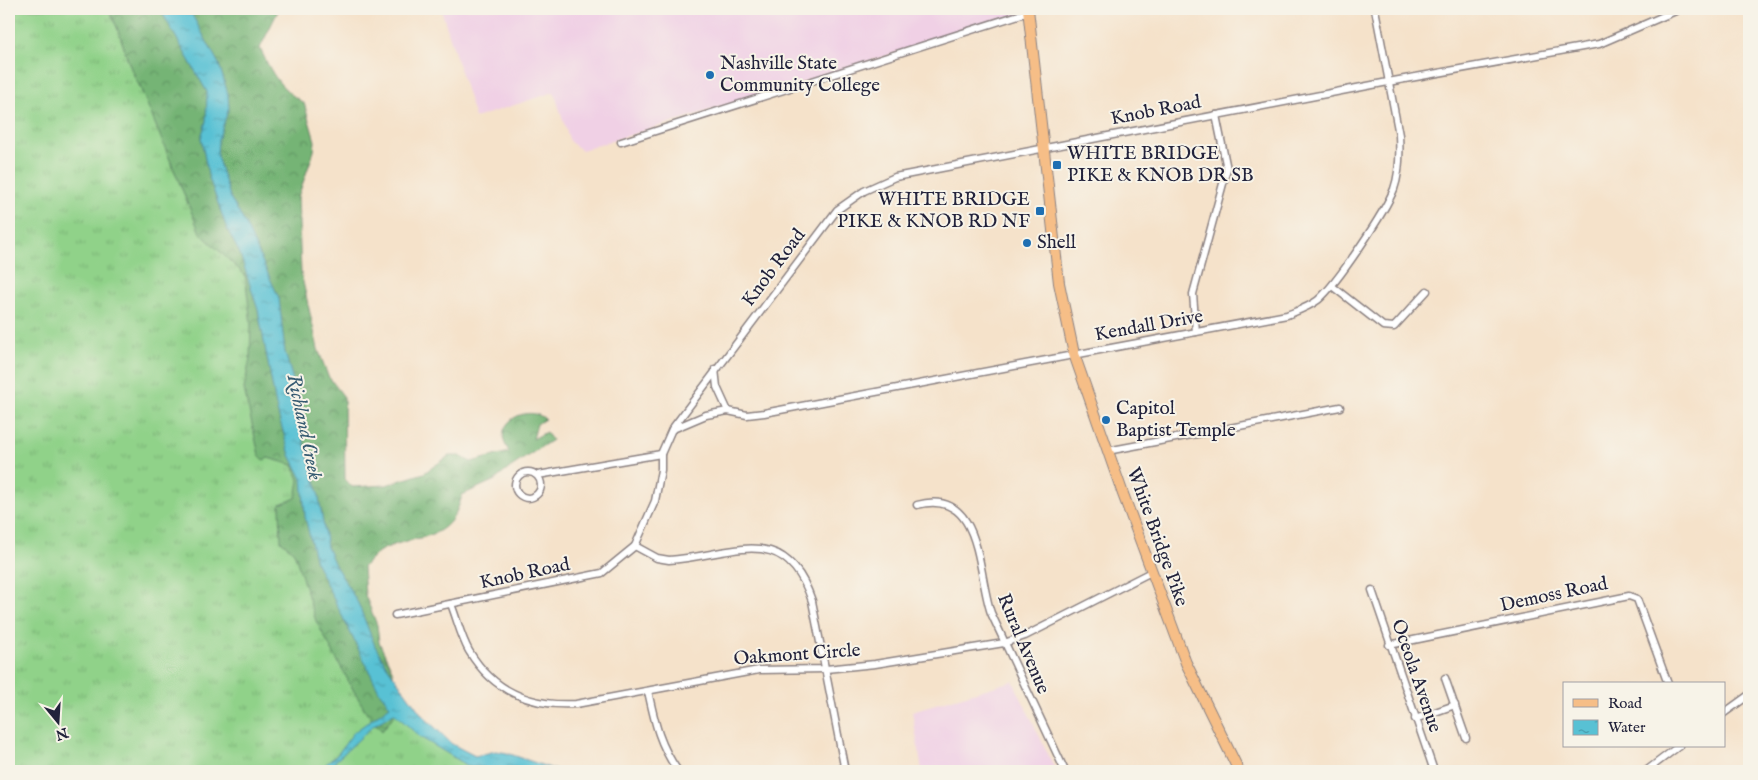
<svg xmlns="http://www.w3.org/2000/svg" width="1758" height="780" font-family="'IM FELL English',serif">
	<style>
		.built { fill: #f0d0e5 }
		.grass { fill: url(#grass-tufts); stroke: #597a62 }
		.forest { fill: url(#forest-crowns); stroke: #4b6b58 }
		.water { fill: url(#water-ripples); stroke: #3d7288 }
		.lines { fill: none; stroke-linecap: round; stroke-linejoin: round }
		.street-casing { stroke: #8c8282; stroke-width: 9 }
		.primary-casing { stroke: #8c8282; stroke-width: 12 }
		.street { stroke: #fff; stroke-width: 6 }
		.primary { stroke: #f6be87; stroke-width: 10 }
		.poi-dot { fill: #1f6fb2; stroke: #f7f3e8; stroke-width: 2 }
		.labels { text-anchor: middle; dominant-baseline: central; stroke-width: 4; stroke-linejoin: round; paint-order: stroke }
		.poi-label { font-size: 19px; fill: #22223b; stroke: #f7f3e8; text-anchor: start }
		.street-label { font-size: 19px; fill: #22223b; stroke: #f7f3e8 }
		.water-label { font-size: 20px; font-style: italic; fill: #355a71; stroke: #f7f3e8 }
	</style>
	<defs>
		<pattern id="grass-tufts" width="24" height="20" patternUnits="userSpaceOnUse" patternTransform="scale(1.25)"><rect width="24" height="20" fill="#90d289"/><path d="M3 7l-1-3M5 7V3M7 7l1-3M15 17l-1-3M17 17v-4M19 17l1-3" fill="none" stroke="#7cb477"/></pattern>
		<pattern id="forest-crowns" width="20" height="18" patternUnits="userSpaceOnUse" patternTransform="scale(1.25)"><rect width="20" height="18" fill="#74b475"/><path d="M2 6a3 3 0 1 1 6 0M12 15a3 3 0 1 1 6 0" fill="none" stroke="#5f9261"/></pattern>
		<pattern id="water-ripples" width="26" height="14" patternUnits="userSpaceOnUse" patternTransform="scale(1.25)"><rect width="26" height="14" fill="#58c1d4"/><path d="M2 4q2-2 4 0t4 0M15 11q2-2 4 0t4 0" fill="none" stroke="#489cad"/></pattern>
	</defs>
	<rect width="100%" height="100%" fill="#f7f3e8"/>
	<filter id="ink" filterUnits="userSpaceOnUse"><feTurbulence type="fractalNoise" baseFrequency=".02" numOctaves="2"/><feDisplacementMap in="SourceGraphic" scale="10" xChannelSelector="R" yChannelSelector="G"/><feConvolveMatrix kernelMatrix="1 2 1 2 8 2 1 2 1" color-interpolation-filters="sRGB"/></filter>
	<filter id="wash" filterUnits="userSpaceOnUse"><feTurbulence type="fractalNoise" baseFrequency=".0096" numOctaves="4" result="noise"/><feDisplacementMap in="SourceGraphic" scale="20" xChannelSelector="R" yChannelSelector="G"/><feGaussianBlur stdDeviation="1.12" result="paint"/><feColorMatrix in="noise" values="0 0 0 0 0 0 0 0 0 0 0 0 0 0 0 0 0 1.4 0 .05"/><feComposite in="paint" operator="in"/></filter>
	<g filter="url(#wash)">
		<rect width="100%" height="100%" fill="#f5e2ca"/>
		<g class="built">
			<path d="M441,9h587v3l-446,138 -12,-8 -16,-50 -79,26z"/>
			<path d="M1013,681l43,90h-134l-10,-60z"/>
		</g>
		<path class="grass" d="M9,9h151l80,245 37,157 143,326 88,34h-499z"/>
		<path class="forest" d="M108,9h171l-19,39c12,26 19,40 44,55l11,38 -1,10 -16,46 3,76 17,76 10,27 16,21 1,82 7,8 34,-2 38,-12 25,-17h11l11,6 38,-10c-1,-3 -4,-7 -5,-11 -6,-22 26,-36 41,-22l-8,5 -4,15 13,-7 6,8 -41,27 -16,13 -33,15c-12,50 -42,37 -78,54 -8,3 -15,12 -21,18l2,28 12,30 2,17 14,30 1,43 -12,16 -12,-13 -15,-25 -39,-72 -22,-69 -13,-11 -1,-37 16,-6 3,-18 -6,-15 -25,-7 -4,2 -5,-5 -15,-66 6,-31 1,-34 -6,-49 -45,-42 -60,-146c-15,-24 -17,-54 -32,-78z"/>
		<path class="water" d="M160,9h29l30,55 9,30 1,14 -11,32 -1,16 14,43 14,24 34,75 6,54 14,49 -3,13 22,77 9,56 8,18 23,38 17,43 11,19 36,50 30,29 23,12 21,-5 11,2 52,18h-51l-38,-4 -50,-30 -26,-24 -20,12 -49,46h-7l20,-17 15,-21 37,-27 -10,-13 -64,-130 -11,-46 -3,-38 -12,-24 -13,-44 -19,-101 -18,-56 -13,-25 -19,-54 -7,-37 5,-17 1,-29z"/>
	</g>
	<g filter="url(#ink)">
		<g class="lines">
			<g class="street-casing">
				<g id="street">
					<path d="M621,142l407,-130"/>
					<path d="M1332,286l51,40 11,1 33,-36"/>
					<path d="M1196,332l-3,-38 34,-125 -11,-54"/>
					<path d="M715,369l2,18 11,24"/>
					<path d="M673,429l33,-14 22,-4 19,4 17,-2 523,-98c10,-4 22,-8 31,-15 19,-16 67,-88 76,-111 6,-17 6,-36 5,-54l-24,-126"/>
					<path d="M1107,451l233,-44"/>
					<circle cx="528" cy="485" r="13"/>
					<path d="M538,475l123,-21"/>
					<path d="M917,505c66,-18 60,69 74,108l74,158"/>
					<path d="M635,546l22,12 12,2c63,-4 116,-40 143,41l33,170"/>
					<path d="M1372,590l62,181"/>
					<path d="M451,604c6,15 10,33 18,47 24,40 62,56 107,53l183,-34 67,-1 49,-5 129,-21 21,-7 126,-64"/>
					<path d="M395,615l207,-42 33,-27 20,-45 6,-31v-16l11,-25 165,-219 27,-19 31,-14 493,-95 211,-38 81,-35"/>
					<path d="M1389,645l240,-49 8,3 31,85"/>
					<path d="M1445,678l21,60"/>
					<path d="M648,691c7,32 11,53 30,80"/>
					<path d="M1724,713l25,-18"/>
					<path d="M1415,719l40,-14"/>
					<path d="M1646,771l33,-25"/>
				</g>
			</g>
			<g class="primary-casing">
				<path id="primary" d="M1028,9l31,274 15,71 49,140 63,169 53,108"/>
			</g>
			<use href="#street" class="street"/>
			<use href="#primary" class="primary"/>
		</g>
	</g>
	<g class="poi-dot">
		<circle cx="710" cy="75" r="5"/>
		<rect x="1052" y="160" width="10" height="10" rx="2.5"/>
		<rect x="1035" y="206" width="10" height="10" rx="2.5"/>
		<circle cx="1027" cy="243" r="5"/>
		<circle cx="1106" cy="420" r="5"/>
	</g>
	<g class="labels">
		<g class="poi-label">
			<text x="720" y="64">Nashville State<tspan x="720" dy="22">Community College</tspan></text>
			<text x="1067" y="154">WHITE BRIDGE<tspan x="1067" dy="22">PIKE &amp; KNOB DR SB</tspan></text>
			<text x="1030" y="200" text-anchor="end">WHITE BRIDGE<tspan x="1030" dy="22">PIKE &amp; KNOB RD NF</tspan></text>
			<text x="1037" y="243">Shell</text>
			<text x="1116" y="409">Capitol<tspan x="1116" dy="22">Baptist Temple</tspan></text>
		</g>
		<g class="street-label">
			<text transform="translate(1156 111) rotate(-11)">Knob Road</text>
			<text transform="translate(774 268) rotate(-53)">Knob Road</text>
			<text transform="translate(1149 326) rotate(-10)">Kendall Drive</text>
			<text transform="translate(1157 537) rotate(70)">White Bridge Pike</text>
			<text transform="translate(525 574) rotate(-12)">Knob Road</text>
			<text transform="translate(1554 595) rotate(-12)">Demoss Road</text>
			<text transform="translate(1023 644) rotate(67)">Rural Avenue</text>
			<text transform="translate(797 655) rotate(-4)">Oakmont Circle</text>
			<text transform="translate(1416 676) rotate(71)">Oceola Avenue</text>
		</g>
		<g class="water-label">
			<text transform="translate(304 427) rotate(78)">Richland Creek</text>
		</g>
	</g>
	<rect width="1758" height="780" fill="none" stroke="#f7f3e8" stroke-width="30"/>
	<rect x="1563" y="682" width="162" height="65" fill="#f7f3e8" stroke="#a29fa3"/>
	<rect x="1573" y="699" width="25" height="8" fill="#f6be87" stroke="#a29fa3"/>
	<text x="1608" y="708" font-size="15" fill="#22223b">Road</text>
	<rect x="1573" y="720" width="25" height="15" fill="url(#water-ripples)" stroke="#a29fa3"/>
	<text x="1608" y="732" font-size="15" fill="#22223b">Water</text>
	<g transform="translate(58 722) rotate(162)" stroke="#f7f3e8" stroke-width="4" paint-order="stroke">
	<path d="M0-4L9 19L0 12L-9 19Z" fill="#22223b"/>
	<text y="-8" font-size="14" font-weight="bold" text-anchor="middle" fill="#22223b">N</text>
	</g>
</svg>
